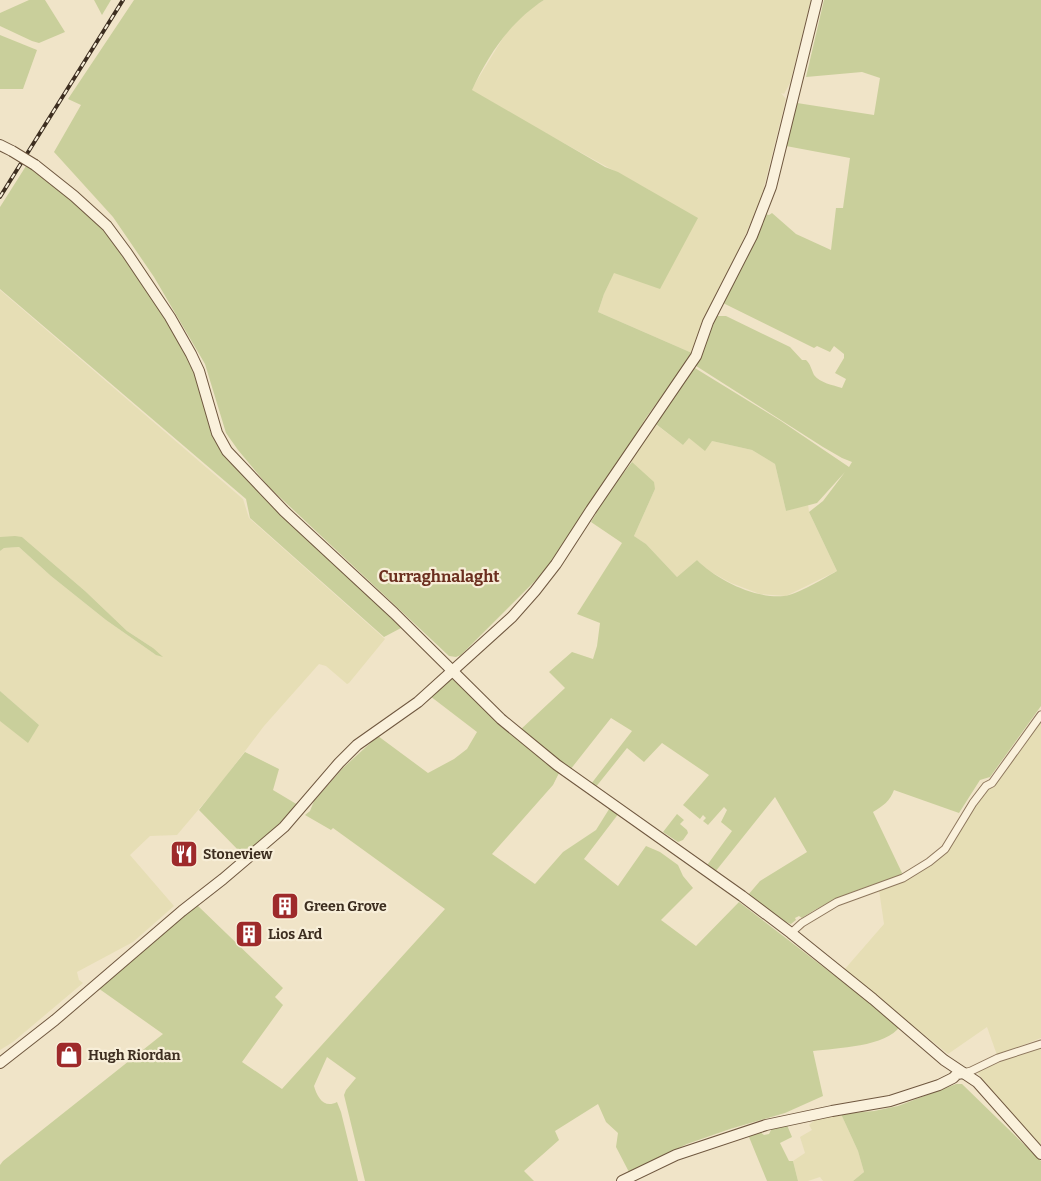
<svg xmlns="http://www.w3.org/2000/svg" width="1041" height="1181" font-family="Bitter,serif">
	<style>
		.farmland { fill: #e6deb5 }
		.green { fill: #c9cf9b }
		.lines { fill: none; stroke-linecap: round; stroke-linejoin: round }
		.street-casing { stroke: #8d765c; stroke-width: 9 }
		.secondary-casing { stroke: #6f573f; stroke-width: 12 }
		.street { stroke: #faf1dc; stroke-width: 7 }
		.secondary { stroke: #faf1dc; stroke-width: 10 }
		.rail-casing { stroke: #3d2e20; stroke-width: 4 }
		.rail { stroke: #f7eed8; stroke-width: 2; stroke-dasharray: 5.5; stroke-linecap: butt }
		.secondary-bridge-casing { stroke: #6f573f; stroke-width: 12; stroke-linecap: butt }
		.secondary-bridge { stroke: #faf1dc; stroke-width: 10 }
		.labels { text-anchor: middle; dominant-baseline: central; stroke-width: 4.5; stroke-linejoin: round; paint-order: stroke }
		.poi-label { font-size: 14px; font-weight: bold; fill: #3d2e20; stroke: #f7eed8; text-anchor: start }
		.quarter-label { font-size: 16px; font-weight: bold; fill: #6b2e1e; stroke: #f7eed8 }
	</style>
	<rect width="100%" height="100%" fill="#f0e4c8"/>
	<g class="farmland">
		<path d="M544,0h267l-21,83 -6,11 -3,-1 5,6 -25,100 -18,41 4,2 -55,111 -94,-41 6,-18 45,-104 -109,-60 -69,-40 35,-57 22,-23z"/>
		<path d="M0,290l243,209 6,19 136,121 -36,44 -2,1 -21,-18 -7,-2 -55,62 -43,57 -44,52 -27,1 -20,19 44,51 -41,36 -56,30 2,8 4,3 -70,59 -13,8v-329l39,4 -39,-34v-140l4,-3 15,-1 32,29 55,44 50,35 -3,-7 -26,-17 -42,-40 -63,-54h-22z"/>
		<path d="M646,417l37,28 6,-7 23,3 40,9 23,14 11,47 22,-7 1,8 28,59 -51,25 -26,-2 -29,-11 -22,-12 -12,-11 -20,17 -31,-33 -12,-8 21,-47 -23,-27 -9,-6z"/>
		<path d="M1041,721v317l-44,17 -10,-28 -39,27 -104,-84 40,-46 -5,-34 49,-24 60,-78h5z"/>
		<path d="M1041,1048v98l-30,-31 -34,-43 28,-12z"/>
		<path d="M841,1114l17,37 6,21 -11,9h-30l-3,-4 -12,4h-10l-5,-20 12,-8 -5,-16 12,-7 -3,-5 9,-8z"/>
	</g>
	<g class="green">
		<path d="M29,0h16l20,32 -26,11 -7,-2 -32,-15v-13z"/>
		<path d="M94,0h17l-9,15z"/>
		<path d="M134,0h410c-33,21 -56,55 -72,90l133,77 13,5 80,46 -38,71 -46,-16 -10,21 -6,18 94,41 -1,3 -46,63 -20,35 -82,119 -82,82 -5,2 -7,-1 -181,-170 -30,-36 -12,-17 -21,-69 -51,-87 -41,-60 -59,-65 27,-47 -13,-6z"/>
		<path d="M824,0h217v706l-51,71 -10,3 -21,33 -65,-23c-4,11 -11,16 -21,22l30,63c-36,11 -70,22 -101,43l-3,-2 -4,2 1,2 -5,4 -5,-2 -38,-27 12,-14 47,-29 -32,-55 -60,75 -10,-4 27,-37 -11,-9 6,-12 -3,-3 -16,18 -5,-4 3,-3 -3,-3 -3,4 -17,-14 26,-30 -47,-32 -18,19 -17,-14 -32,40 -4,-4 41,-53 -21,-13 -41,52 -51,-39 46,-43 -16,-16 23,-20 21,7 4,-13 3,-23 -23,-9 45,-71 -31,-21 17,-29 24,-31 22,20 1,7 -21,47 12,8 31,33 20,-17c20,20 58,39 87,36 12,-1 41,-18 53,-25l-28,-59 14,-11 22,-29 -28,31 -31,8 -11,-47 -23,-14 -40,-9 -7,10 -16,-13 -6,7 -31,-24 38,-56 91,56 68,46 3,-5 -10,-4 -19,-11 -130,-83 22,-50 3,2h8l64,31 12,13h4c5,5 5,9 8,15 6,8 19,10 28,13l4,-9 -11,-6 9,-15v-4l-10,-8 -4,6 -13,-6 -3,2 -91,-45 42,-89 4,1 3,-2 24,21 35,16 5,-42h7l7,-50 -64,-12 11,-43 77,12 6,-37 -18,-6 -56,5z"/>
		<path d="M0,35l37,15 -14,39h-23z"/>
		<path d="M26,166l20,12 48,42 23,26 59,87 19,37 19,66 38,46 149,146 -17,9 -134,-119 -4,-19 -246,-210v-82z"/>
		<path d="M15,536l7,1 63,54 42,40 26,17 10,9 -7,-2 -50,-35 -55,-44 -32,-29 -15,1 -4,3v-14z"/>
		<path d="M452,677l108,94 -7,14 -61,69 43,30 28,-32 33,-22 15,-24 8,7 -35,46 34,27 28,-40 14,6 18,13 5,11 10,12 -32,32 35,26 43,-44 161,124c-13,21 -64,22 -87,25l10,45 -38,17 -55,16 -43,15 -58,28 -13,-25 2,-14 -12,-11 -8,-18 -43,27 4,9 -35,31 10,10h-169l-21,-86 2,-5 10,-12 -29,-21 -13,29c3,11 10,23 23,16l4,10 17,69h-358v-16l3,-4 160,-127 -65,-46 99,-83 86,83 -8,9 8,8 -41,57 40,27 163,-180 -112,-81 -2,2 -26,-15 5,-4 4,-10 29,-33 35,-32 50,37 26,-14 13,-10 10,-17 -47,-36z"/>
		<path d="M0,691l39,34 -11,18 -28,-22z"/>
		<path d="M245,752l34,17 -6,21 25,15 -17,20 -38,30 -44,-45z"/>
		<path d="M677,814l7,6 -4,4 7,6 1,3 -5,7 -5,2 -15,-10z"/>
		<path d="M956,1084h6l79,77v20h-188l11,-9 -6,-21 -17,-37 33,-3 24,-5z"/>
		<path d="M787,1125l5,12 -12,6 9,18h4l5,20h-31l-18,-44 10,-6 5,4 5,-1 3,-6z"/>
	</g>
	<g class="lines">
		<g class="street-casing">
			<g id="street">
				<path d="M791,933l11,-10 35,-21 66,-24 26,-16 16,-13 28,-46 13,-17 6,-3 5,-7 44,-61"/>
				<path d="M963,1073l8,-2 27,-13 43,-14"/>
			</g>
		</g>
		<g class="secondary-casing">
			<g id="secondary">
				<path d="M0,145l12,6"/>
				<path d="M35,165l39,31 33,30 20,27 43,64 21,37 8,17 18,62 10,18 57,60 110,102 107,106 56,46 185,131 49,37 82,66 71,61 33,22 64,72"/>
				<path d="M0,1063l55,-43 127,-109 41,-32 61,-52 55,-64 18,-18 61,-43 94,-85 23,-26 21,-27 35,-54 105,-154 12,-34 44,-86 19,-49 46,-187"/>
				<path d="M622,1181l54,-26 90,-30 66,-14 58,-10 49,-16 14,-7 4,-4 6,-1"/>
			</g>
		</g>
		<use href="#street" class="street"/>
		<use href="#secondary" class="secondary"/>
		<g class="rail-casing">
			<path id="rail" d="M0,197l123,-197"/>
		</g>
		<use href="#rail" class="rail"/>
		<g class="secondary-bridge-casing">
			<path id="secondary-bridge" d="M12,151l23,14"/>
		</g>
		<use href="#secondary-bridge" class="secondary-bridge"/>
	</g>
	<defs>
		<g id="restaurant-square" transform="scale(1.4375)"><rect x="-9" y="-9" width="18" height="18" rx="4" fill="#9e2a2b" stroke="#f7eed8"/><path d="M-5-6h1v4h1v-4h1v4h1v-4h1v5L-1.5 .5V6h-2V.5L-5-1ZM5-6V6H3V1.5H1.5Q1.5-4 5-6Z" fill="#fff"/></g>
		<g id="building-square" transform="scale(1.4375)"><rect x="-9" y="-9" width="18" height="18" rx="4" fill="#9e2a2b" stroke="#f7eed8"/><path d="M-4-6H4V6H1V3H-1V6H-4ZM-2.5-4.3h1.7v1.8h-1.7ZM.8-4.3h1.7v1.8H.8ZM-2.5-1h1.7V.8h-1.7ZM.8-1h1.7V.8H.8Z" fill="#fff"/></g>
		<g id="shop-square" transform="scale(1.4375)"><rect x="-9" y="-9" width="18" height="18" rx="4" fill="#9e2a2b" stroke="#f7eed8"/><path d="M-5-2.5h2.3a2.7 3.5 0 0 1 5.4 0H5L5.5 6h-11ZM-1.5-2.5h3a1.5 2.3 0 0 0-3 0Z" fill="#fff"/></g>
	</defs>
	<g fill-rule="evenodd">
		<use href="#restaurant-square" x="184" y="854"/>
		<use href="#building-square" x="285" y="906"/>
		<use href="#building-square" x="249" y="934"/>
		<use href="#shop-square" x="69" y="1055"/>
	</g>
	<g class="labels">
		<g class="poi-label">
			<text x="203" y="854">Stoneview</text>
			<text x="304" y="906">Green Grove</text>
			<text x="268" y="934">Lios Ard</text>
			<text x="88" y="1055">Hugh Riordan</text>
		</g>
		<g class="quarter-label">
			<text x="439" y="576">Curraghnalaght</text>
		</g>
	</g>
</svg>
